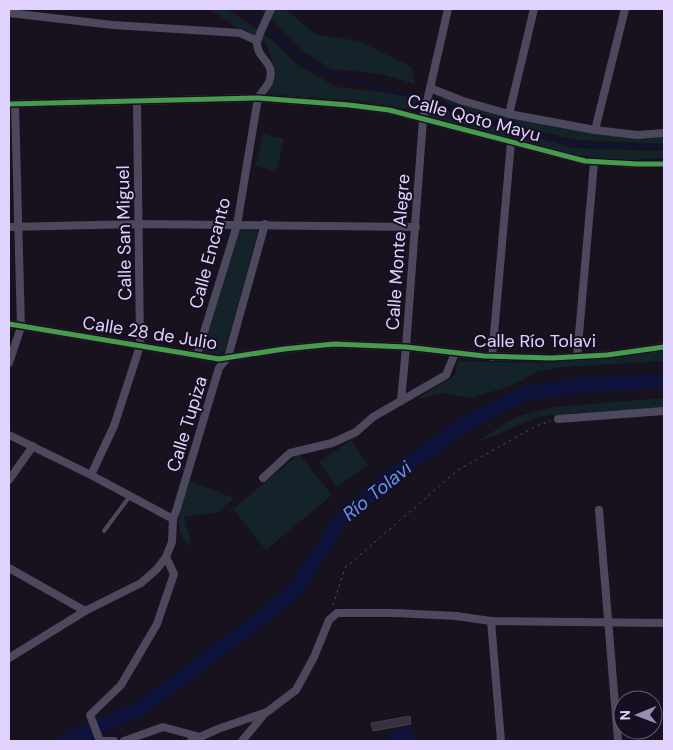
<svg xmlns="http://www.w3.org/2000/svg" width="673" height="750" font-family="'DM Sans',sans-serif">
	<style>
		.green { fill: #132329 }
		.water { fill: #0d133a }
		.lines { fill: none; stroke-linecap: round; stroke-linejoin: round }
		.stream { stroke: #0d133a; stroke-width: 2.5 }
		.river { stroke: #0d133a; stroke-width: 15 }
		.building { fill: #36303f; stroke: #453d50 }
		.path { stroke: #494f5e; stroke-width: 1; stroke-dasharray: 2.5 4; stroke-linecap: butt }
		.lane { stroke: #4d485e; stroke-width: 4 }
		.street { stroke: #4d485e; stroke-width: 8 }
		.cycleway-casing { stroke: #160e21; stroke-width: 8 }
		.cycleway { stroke: #469c4c; stroke-width: 5 }
		.labels { text-anchor: middle; dominant-baseline: central; stroke-width: 4; stroke-linejoin: round; paint-order: stroke }
		.street-label { font-size: 18px; fill: #e0d1fd; stroke: #160e21 }
		.water-label { font-size: 19px; font-style: italic; fill: #6493f7; stroke: #160e21 }
	</style>
	<rect width="100%" height="100%" fill="#17121d"/>
	<g class="green">
		<path d="M210,9h17l44,30 28,27 38,21 52,6 28,7 -3,10 -53,-9 -93,-7 8,-22 -9,-27 -20,-14 -13,-5z"/>
		<path d="M259,9h26l30,25 44,7 53,26 3,17 -34,-10 -50,-5 -26,-17z"/>
		<path d="M433,94l63,20 69,14 68,9h31v7l-88,-4 -53,-13 -33,-11 -28,-4z"/>
		<path d="M430,102l31,15 113,31 90,3v7l-41,2 -46,-5 -149,-38z"/>
		<path d="M263,134l21,5 -8,33 -21,-6z"/>
		<path d="M239,229l19,2 -33,120 -6,3 -16,-3z"/>
		<path d="M664,351v10l-102,6 -25,5 -26,14 -40,12 -28,-5 -28,7 40,-25 3,-14 81,2 36,-2z"/>
		<path d="M649,399h15v9l-87,5 -39,4 -62,26 39,-26 38,-10z"/>
		<path d="M351,440l17,25 -32,22 -17,-25z"/>
		<path d="M299,454l33,41 -66,55 -33,-41z"/>
		<path d="M190,481l44,17 -16,14 -34,5 8,30c-24,-17 -10,-43 -2,-66z"/>
	</g>
	<path class="water" d="M412,727l2,12 -11,2h-13l-2,-8z"/>
	<g class="lines">
		<path class="stream" d="M243,9l64,53 21,11 26,6 82,25 25,11 38,7 40,14 37,8 88,3"/>
		<path class="river" d="M65,741l75,-32 112,-84 45,-37 42,-67 51,-44 77,-54 59,-30 63,-9 75,-3"/>
	</g>
	<path class="building" d="M410,716l1,8 -38,7 -2,-8z"/>
	<g class="lines">
		<path class="path" d="M333,605l12,-37 113,-98 78,-44 15,-5"/>
		<path class="lane" d="M104,531l26,-35"/>
		<g class="street">
			<path d="M9,13l104,12 127,8 17,8"/>
			<path d="M430,88l33,13 46,13 86,16 42,5 27,-2"/>
			<path d="M9,104l249,-6 91,7 40,5 196,51 52,3h27"/>
			<path d="M509,114l25,-105"/>
			<path d="M595,130l30,-121"/>
			<path d="M9,227l129,-3 278,3"/>
			<path d="M9,324l210,35 65,-10 50,-5 72,3 78,9 68,2 55,-3 57,-8"/>
			<path d="M197,355l40,-130 21,-127c3,-5 9,-11 11,-16 8,-20 -13,-23 -12,-40 1,-6 11,-26 14,-33"/>
			<path d="M492,357l19,-215"/>
			<path d="M577,357l17,-194"/>
			<path d="M9,363l12,-36 -6,-223"/>
			<path d="M401,401l5,-54 17,-228 25,-110"/>
			<path d="M558,419l106,-8"/>
			<path d="M9,435l82,40 82,44"/>
			<path d="M91,475l23,-49 26,-80 -3,-244"/>
			<path d="M263,478l27,-25 42,-10 24,-11 17,-15 73,-42 9,-22"/>
			<path d="M9,480l24,-34"/>
			<path d="M599,510l19,231"/>
			<path d="M9,568l76,43"/>
			<path d="M491,621l10,120"/>
			<path d="M9,658l76,-47 56,-28 16,-14 9,-12 6,-15 1,-23 4,-11 42,-140 9,-11 37,-133"/>
			<path d="M114,741h-14l-10,-26 31,-30 36,-61 17,-50 -8,-17"/>
			<path d="M124,741l39,-14 37,10"/>
			<path d="M191,741l27,-12 49,-17 29,-22 18,-33 15,-37 8,-7h59l60,3 35,5 173,2"/>
			<path d="M242,741l23,-28"/>
		</g>
		<g class="cycleway-casing">
			<g id="cycleway">
				<path d="M9,104l249,-6 91,7 40,5 196,51 52,3h27"/>
				<path d="M9,324l210,35 65,-10 50,-5 72,3 78,9 68,2 55,-3 57,-8"/>
			</g>
		</g>
		<use href="#cycleway" class="cycleway"/>
	</g>
	<g class="labels">
		<g class="street-label">
			<text transform="translate(474 118) rotate(15)">Calle Qoto Mayu</text>
			<text transform="translate(124 233) rotate(-91)">Calle San Miguel</text>
			<text transform="translate(398 252) rotate(-86)">Calle Monte Alegre</text>
			<text transform="translate(210 253) rotate(-75)">Calle Encanto</text>
			<text transform="translate(150 333) rotate(9)">Calle 28 de Julio</text>
			<text x="535" y="341">Calle Río Tolavi</text>
			<text transform="translate(187 424) rotate(-73)">Calle Tupiza</text>
		</g>
		<g class="water-label">
			<text transform="translate(377 491) rotate(-39)">Río Tolavi</text>
		</g>
	</g>
	<rect width="673" height="750" fill="none" stroke="#e0d1fd" stroke-width="20"/>
	<g transform="translate(638 715) rotate(269)"><circle r="24" fill="#160e21" stroke="#675c79"/>
	<path d="M0-4L9 19L0 12L-9 19Z" fill="#9a8eaf"/>
	<text y="-8" font-size="14" font-weight="bold" text-anchor="middle" fill="#e0d1fd">N</text>
	</g>
</svg>
